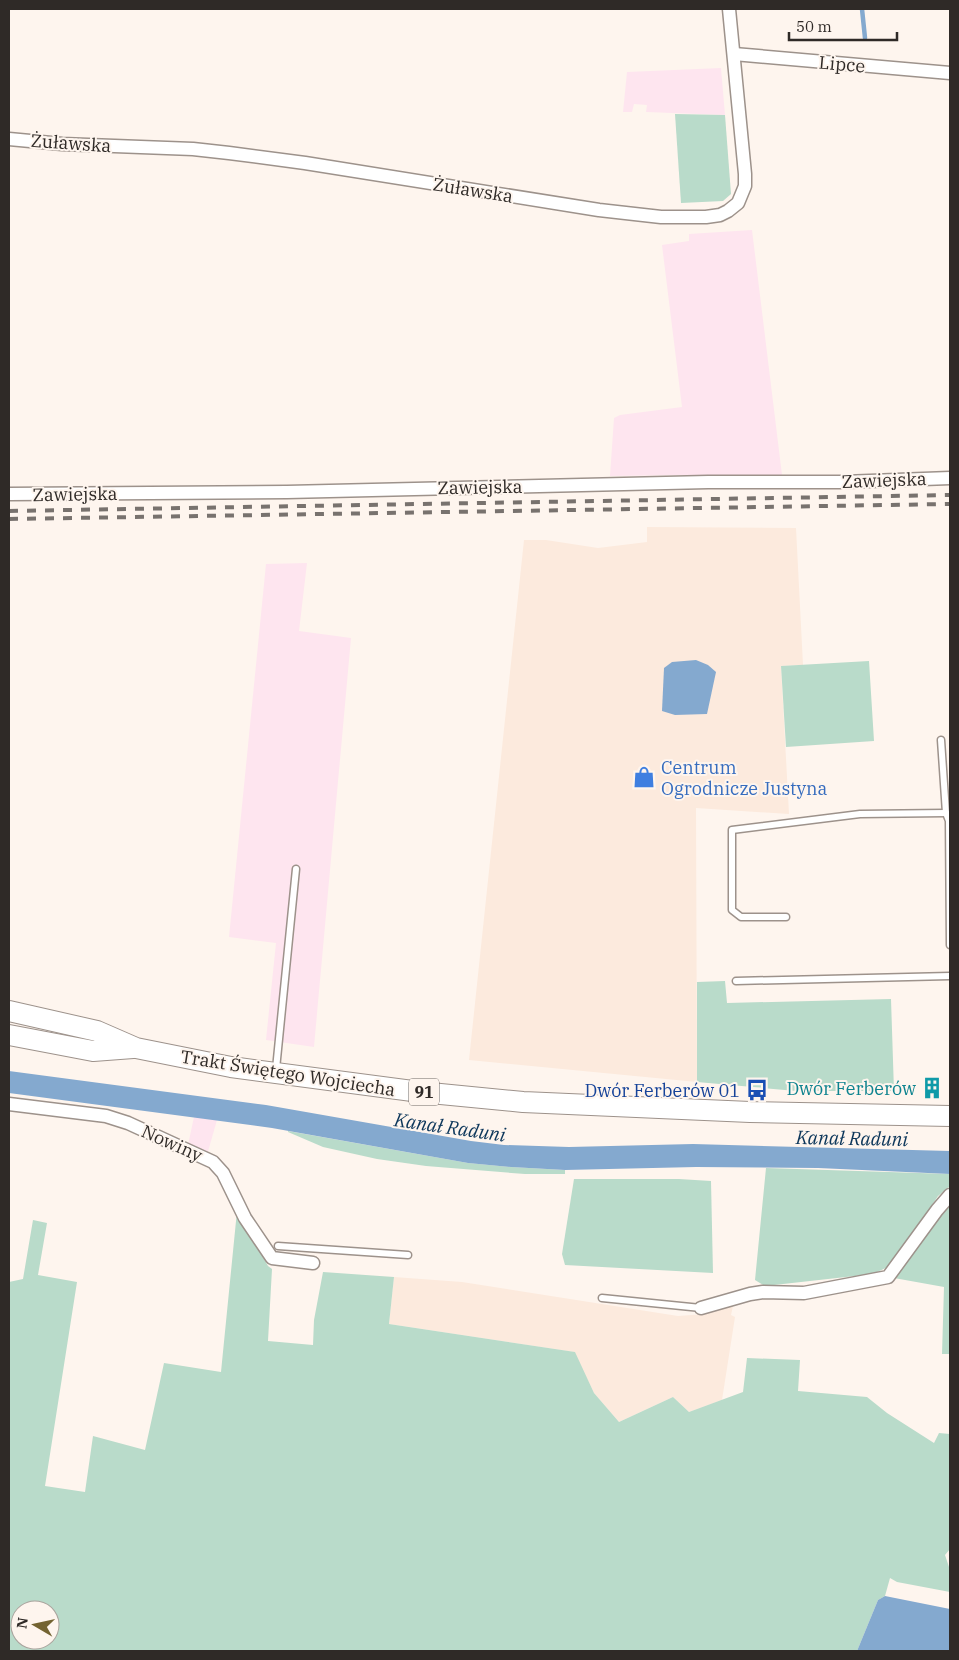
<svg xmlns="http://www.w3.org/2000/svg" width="959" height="1660" font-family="'IBM Plex Serif',serif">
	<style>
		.built { fill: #fceadd }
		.industrial { fill: #fee5ef }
		.green { fill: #b9dbca; fill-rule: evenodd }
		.water { fill: #84a9cf }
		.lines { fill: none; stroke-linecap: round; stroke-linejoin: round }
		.stream { stroke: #84a9cf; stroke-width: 4.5 }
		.lane-casing { stroke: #9d928b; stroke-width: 9 }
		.street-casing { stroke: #9d928b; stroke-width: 15 }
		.primary-casing { stroke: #9d928b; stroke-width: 22 }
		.lane { stroke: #fff; stroke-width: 6 }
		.street { stroke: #fff; stroke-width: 12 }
		.primary { stroke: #fff; stroke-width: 20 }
		.rail { stroke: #78726e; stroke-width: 4; stroke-dasharray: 9 9; stroke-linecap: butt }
		.labels { text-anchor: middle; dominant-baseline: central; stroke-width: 4; stroke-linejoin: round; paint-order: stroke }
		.shield { fill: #fef5ee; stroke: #6d6763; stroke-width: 1 }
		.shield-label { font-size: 16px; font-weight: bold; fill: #2f2a27 }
		.street-label { font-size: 18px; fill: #2f2a27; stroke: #fef5ee }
		.shop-label { font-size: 18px; fill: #366cbe; stroke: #fef5ee; text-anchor: start }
		.culture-label { font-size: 18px; fill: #0d838f; stroke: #fef5ee; text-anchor: end }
		.transit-label { font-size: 18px; fill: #164399; stroke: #fef5ee; text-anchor: end }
		.water-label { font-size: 19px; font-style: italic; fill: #0c365a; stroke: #fef5ee }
	</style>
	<rect width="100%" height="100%" fill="#fef5ee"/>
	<g class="built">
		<path d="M647,527l149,1 7,137 -22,1 8,148 -93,-6 1,274 -228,-22 55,-520h22l52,8 49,-6z"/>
		<path d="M394,1277l68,5 216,34 27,-2 28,-8 -2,9 4,2 -13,83 -33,12 -16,-15 -54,25 -25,-29 -20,-41 -185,-28z"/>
	</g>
	<g class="industrial">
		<path d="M721,68l4,47 -79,-3 1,-7 -13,-1 -2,8h-9l4,-40z"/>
		<path d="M752,230l30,245 -92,3 -1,-3 -79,1 4,-58 6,-3 62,-8 -20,-162 27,-4v-7z"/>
		<path d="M307,563l-8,68 52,7 -37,409 -48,-7 10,-97 -47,-6 37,-373z"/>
		<path d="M194,1117l23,3 -10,35 -19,-10z"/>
	</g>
	<g class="green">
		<path d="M675,114l50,1 6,79 -8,7 -42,2z"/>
		<path d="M869,661l5,80 -88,6 -5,-81z"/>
		<path d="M725,981l2,22 164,-4 3,92h-98l-99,-9v-100z"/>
		<path d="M288,1131l180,32 43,4 54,3v4h-40l-99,-8 -49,-7 -54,-12 -35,-15z"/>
		<path d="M766,1168l184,6v12l-12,10 -46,69 -19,9 -108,12 -10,-6z"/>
		<path d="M574,1179h105l32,2 2,92 -148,-8 -3,-11z"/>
		<path d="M950,1203v151h-8l2,-67 -50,-9z"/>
		<path d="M237,1211l31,55 4,3 -4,72 45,4 1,-25 9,-48 71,5 -5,47 186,28 19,41 25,29 54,-25 16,15 54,-20 4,-34 53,2 -2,31 69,6 20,16 47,30 5,-10 11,1v115l-5,6 5,15v22l-53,-10 -7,-4 -5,18 -7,4 -21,51h-848v-369l14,-3 10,-59 14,3 -9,52 39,7 -32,204 40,6 8,-56 52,14 19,-87 57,9zM20,1610h30v30h-30z"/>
	</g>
	<g class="water">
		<path d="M696,660l12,5 8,7 -9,42 -32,1 -13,-4 2,-43 8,-6z"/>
		<path d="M9,1071l257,34 205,36 33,4 65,2 124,-3 257,7v23l-132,-6 -122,-1 -131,3 -54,-3 -43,-4 -196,-35 -263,-35z"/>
		<path d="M885,1596l65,13v42h-93l21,-51z"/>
	</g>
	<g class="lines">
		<path class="stream" d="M862,9l3,29"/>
		<g class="lane-casing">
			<g id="lane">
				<path d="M941,740l5,73 3,8 1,124"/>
				<path d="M786,917h-45l-9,-7v-80l128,-16 86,-1"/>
				<path d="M736,981l214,-5"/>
				<path d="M276,1069l20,-200"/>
				<path d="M278,1246l130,9"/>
				<path d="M602,1298l99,10"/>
			</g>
		</g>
		<g class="street-casing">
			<g id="street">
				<path d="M734,54l216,19"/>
				<path d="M9,139l53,5 131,5 36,4 76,10 294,47 62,7h45l14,-2 8,-4 10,-8 7,-17v-12l-16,-165"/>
				<path d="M9,494l278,-2 421,-10h135l107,-4"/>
				<path d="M9,1104l97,12 22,7 85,39 10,11 22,45 27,40 41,5"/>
				<path d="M701,1308l49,-14 13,-2 41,1 84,-16 49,-67 13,-15"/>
			</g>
		</g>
		<g class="primary-casing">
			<g id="primary">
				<path d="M9,1011l88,20 39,17 95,19 189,25 103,10 227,10 200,4"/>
				<path d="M9,1035l84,16 40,-3"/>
			</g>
		</g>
		<use href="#lane" class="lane"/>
		<use href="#street" class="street"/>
		<use href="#primary" class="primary"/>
		<g class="rail">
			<path d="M9,511l941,-16"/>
			<path d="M9,519l941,-15"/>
		</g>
	</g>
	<defs>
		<g id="shop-bare" transform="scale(1.725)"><path d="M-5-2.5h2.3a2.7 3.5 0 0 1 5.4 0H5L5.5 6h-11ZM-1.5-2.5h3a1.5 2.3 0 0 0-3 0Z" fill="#3f7fe0" stroke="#fef5ee" stroke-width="2.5" paint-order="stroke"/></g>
		<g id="building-bare" transform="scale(1.725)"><path d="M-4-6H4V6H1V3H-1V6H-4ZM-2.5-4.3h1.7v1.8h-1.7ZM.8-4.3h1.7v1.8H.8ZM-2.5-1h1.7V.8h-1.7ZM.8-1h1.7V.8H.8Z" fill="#0f9aa8" stroke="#fef5ee" stroke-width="2.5" paint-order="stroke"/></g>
		<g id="bus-bare" transform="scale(1.725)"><path d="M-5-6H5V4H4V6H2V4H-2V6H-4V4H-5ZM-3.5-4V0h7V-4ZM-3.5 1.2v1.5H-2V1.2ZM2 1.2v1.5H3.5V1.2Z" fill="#1a4fb4" stroke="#fef5ee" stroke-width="2.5" paint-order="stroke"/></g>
	</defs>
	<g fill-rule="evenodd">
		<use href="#shop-bare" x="644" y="777"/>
		<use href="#building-bare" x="932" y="1088"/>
		<use href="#bus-bare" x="757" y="1090"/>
	</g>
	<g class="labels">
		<rect class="shield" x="409" y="1078.5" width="30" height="27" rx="4"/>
		<g class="shield-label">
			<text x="424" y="1092">91</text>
		</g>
		<g class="street-label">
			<text transform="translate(842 64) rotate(5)">Lipce</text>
			<text transform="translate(71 143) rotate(4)">Żuławska</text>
			<text transform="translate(473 190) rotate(9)">Żuławska</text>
			<text transform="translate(884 480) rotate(-2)">Zawiejska</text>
			<text transform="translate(480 487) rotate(-1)">Zawiejska</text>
			<text transform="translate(75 494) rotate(-1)">Zawiejska</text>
			<text transform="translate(288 1073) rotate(9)">Trakt Świętego Wojciecha</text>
			<text transform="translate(172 1143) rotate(24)">Nowiny</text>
		</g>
		<g class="shop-label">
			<text x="661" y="767">Centrum<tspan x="661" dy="21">Ogrodnicze Justyna</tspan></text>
		</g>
		<g class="culture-label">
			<text x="916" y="1088">Dwór Ferberów</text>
		</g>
		<g class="transit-label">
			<text x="740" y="1090">Dwór Ferberów 01</text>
		</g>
		<g class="water-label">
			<text transform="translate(450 1127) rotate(8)">Kanał Raduni</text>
			<text transform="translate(852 1138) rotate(1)">Kanał Raduni</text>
		</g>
	</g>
	<rect width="959" height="1660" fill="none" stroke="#2f2a27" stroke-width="20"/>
	<g transform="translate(35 1625) rotate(279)"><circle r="24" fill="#fef5ee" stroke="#aba49e"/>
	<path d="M0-4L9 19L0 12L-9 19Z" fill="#736331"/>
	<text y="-8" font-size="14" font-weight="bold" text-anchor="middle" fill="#2f2a27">N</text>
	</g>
	<path d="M789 32v8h108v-8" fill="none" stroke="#2f2a27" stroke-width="2.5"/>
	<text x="796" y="32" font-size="15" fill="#2f2a27" stroke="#fef5ee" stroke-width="4" paint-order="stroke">50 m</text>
</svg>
